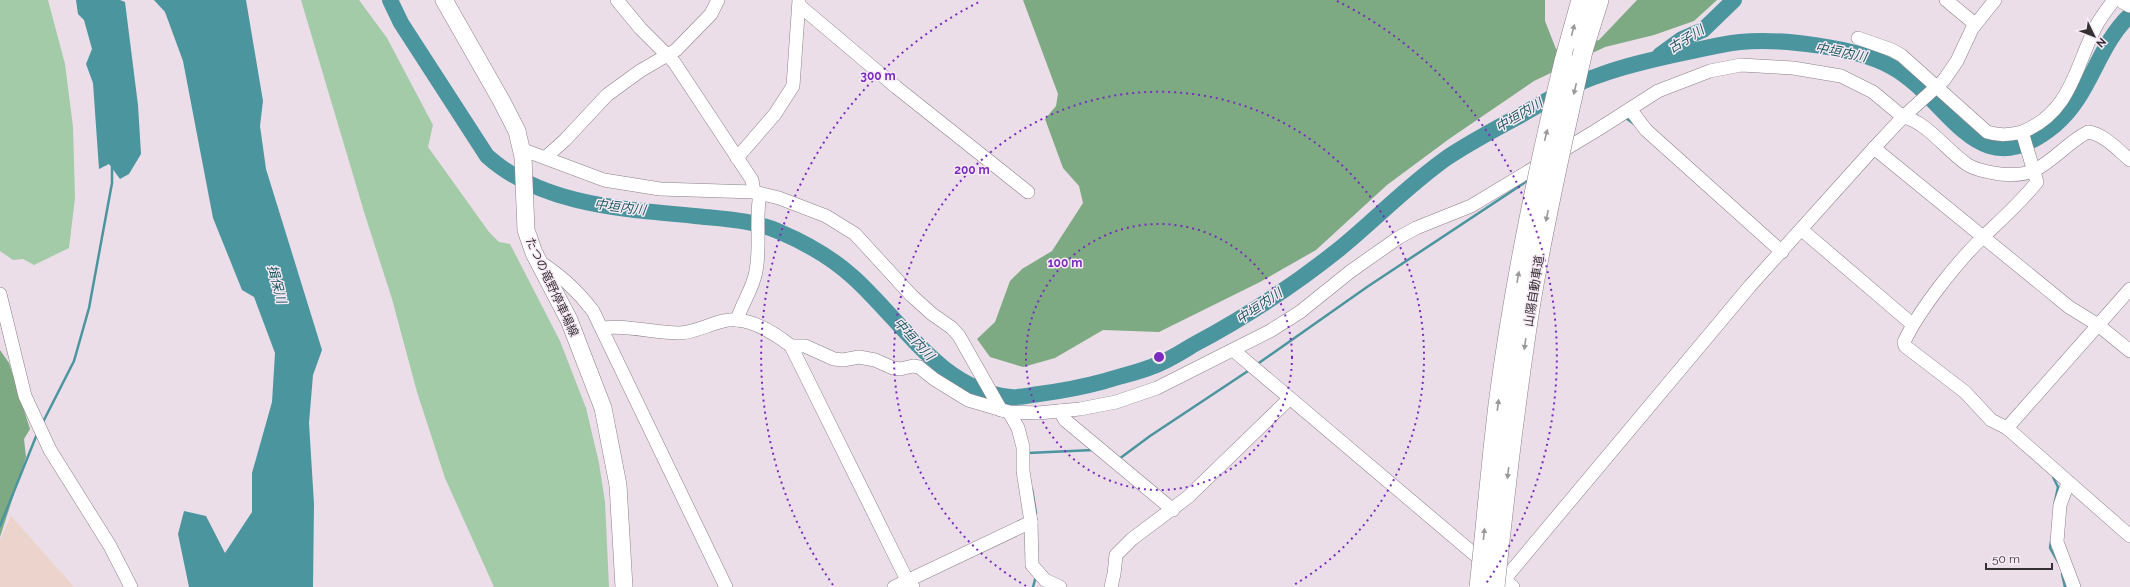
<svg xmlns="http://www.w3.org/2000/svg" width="2130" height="587" font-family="Raleway,'Noto Sans JP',sans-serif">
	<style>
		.industrial { fill: #ecd3cb }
		.green { fill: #a3cba7 }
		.forest { fill: #7eaa83 }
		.water { fill: #4b959e }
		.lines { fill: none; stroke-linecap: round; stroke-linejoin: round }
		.stream { stroke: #4b959e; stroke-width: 2.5 }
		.river { stroke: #4b959e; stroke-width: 16 }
		.minor-casing { stroke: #8c808a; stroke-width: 14 }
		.major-casing { stroke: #8c808a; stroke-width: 18 }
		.highway-casing { stroke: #8c808a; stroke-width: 20 }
		.minor { stroke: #fff; stroke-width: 13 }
		.major { stroke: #fff; stroke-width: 17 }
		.highway { stroke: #fff; stroke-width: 19 }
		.highway-bridge-casing { stroke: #8c808a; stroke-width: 20; stroke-linecap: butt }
		.highway-bridge { stroke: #fff; stroke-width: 19 }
		.oneway { fill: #9a989a }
		.ring { fill: none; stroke: #7b2cbf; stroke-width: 2; stroke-dasharray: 2 4 }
		.labels { text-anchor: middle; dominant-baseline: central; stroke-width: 3; stroke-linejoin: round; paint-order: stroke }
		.street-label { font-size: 12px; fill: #353034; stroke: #f8ebf6 }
		.water-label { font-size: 13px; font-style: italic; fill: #1c5a61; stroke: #f8ebf6 }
		.centre { fill: #7b2cbf; stroke: #f8ebf6; stroke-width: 2 }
		.ring-label { font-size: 12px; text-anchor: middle; font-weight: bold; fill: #7b2cbf; stroke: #f8ebf6; stroke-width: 3; stroke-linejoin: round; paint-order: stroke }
	</style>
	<rect width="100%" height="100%" fill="#ebdee9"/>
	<path class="industrial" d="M11,516l63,71h-74v-47z"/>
	<g class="green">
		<path d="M0,0h48l17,64 8,63 2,71 -6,50 -35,17 -11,-6 -10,1 -13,-9z"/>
		<path d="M301,0h58l28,38 46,87 -5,22 61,85 10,10 11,2 50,97 26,67 13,55 6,39 4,85h-115l-49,-109 -28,-86 -25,-93 -27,-84z"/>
	</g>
	<g class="forest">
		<path d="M1023,0h522v21l11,28 43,-9 38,-40h80l-23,21 -40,14 -49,12 -71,34 -85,58 -62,46 -71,65 -56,32 -101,50 -56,-2 -48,28 -32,9 -33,-10 -13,-18 18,-17 15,-41 12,-12 30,-18 31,-48 -4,-17 -16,-18 -18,-49 11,-13 2,-12z"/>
		<path d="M0,350l9,13 21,66 -6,10 2,18 -26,80z"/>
	</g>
	<g class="water">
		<path d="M76,0h44l5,2 13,103 3,49 -12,20 -9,5 -11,-15 -10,5 -6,-86 -7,-19 6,-15 -8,-29 -6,-6z"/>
		<path d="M154,0h92l17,101 -3,25 6,43 56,181 -9,25 -4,48 5,81 -1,83h-124l-11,-53 6,-23 22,5 19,37 27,-41v-39l20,-71 3,-49 -21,-56 -12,-7 -29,-72 -30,-157 -18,-49z"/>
	</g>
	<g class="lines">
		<g class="stream">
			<path d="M1623,120l3,-2 8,6"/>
			<path d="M1256,365l111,-78 163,-108"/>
			<path d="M1013,397l4,11"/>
			<path d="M43,422l31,-61 15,-53 23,-125v-16"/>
			<path d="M1028,453l65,-3"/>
			<path d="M1119,459l31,-23 101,-67"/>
			<path d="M2053,477l5,10 -4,19"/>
			<path d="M1032,489l4,24"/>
			<path d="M0,526l37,-92"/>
			<path d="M2051,541l-1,7 8,14"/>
			<path d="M2062,574l3,13"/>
			<path d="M1033,587l3,-11"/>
		</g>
		<g class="river">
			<path d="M390,0l11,23 86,133c56,50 137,53 208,60 29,3 59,4 85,16 26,11 52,26 73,45 47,42 88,113 157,120 9,1 20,-2 29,-3 23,-3 44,-7 66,-13 15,-5 31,-8 46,-14 15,-5 29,-14 42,-22 51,-27 100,-59 145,-95 37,-30 70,-65 110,-93 24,-16 49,-29 75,-43 25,-14 49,-30 77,-39 27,-10 55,-16 83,-22 19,-4 38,-9 57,-11 40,-4 115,5 150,24 62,33 85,125 165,59 36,-30 42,-79 75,-110"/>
			<path d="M1660,55l22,-16 21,-9 31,-30"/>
		</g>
		<g class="minor-casing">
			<g id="minor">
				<path d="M617,0l23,28 34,34 78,118 2,12"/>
				<path d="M1946,0l29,24"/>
				<path d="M800,6l96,81 132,105"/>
				<path d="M1858,38l34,12 9,5 86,77c13,4 22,3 35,0l1,3 14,47c-16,20 -35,37 -54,55 -26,25 -64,73 -79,105l1,4 60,46 26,28 16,8"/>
				<path d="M1630,109l16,21 136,122"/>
				<path d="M2022,132c48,-19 53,-63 73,-104 5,-10 12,-19 19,-28"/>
				<path d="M1874,148l195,159 29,18 32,26"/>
				<path d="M521,149l83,31 56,9 94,3 25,6 47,18 29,18 56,61 21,19 20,14 7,8 42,74"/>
				<path d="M546,157l19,-17 42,-45 33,-24 36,-21 35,-36 7,-14"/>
				<path d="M737,158l38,-44 18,-28 6,-86"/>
				<path d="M1802,230l110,94"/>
				<path d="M538,261c23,14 39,29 55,50l133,276"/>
				<path d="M2130,289l-123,139 123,108"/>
				<path d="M0,294l25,102 25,54 60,96 21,41"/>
				<path d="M737,320c5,-17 16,-31 19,-49 5,-26 -1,-52 4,-77"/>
				<path d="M602,329c14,-6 59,5 78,4 20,-1 38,-15 57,-13 18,1 40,15 54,26l114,230 8,11"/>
				<path d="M791,346h14l29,13 9,1 16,-3 16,3 18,8 7,1 13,-3 6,1 15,12 34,21 41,12 29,1 42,-4 36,-7 41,-14 113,-57 30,-19 51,-41 47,-33 18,-10 55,-22 126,-76 61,-39 52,-20 31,-6 52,3 48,8 32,16 30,25c22,3 46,36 65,48 10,6 21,7 32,9 11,1 24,1 33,-3 21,-10 36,-30 55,-39 16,2 30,18 42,28"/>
				<path d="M1233,350l280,237"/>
				<path d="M1060,411l5,9 108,90"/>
				<path d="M1009,412l9,16 5,19v24l8,51 1,43 13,15 15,7"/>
				<path d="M2068,483l-8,22 -3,37 17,45"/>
				<path d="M894,587l137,-65"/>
				<path d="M1111,587l3,-13 2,-19 16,-16 56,-42 101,-98"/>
				<path d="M1498,587l252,-301 124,-138 29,-31 41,-37 13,-19 15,-32 23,-29"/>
			</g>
		</g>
		<g class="major-casing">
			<g id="major">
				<path d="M444,0l57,100 16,31 6,26 3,73 8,23 35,67 34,88 15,77 6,102"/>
				<path d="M2123,0l7,4"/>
			</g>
		</g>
		<g class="highway-casing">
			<g id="highway">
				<path d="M1583,51l16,-51"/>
				<path d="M1564,61l17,-61"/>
			</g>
		</g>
		<use href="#minor" class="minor"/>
		<use href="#major" class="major"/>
		<use href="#highway" class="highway"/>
		<g class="highway-bridge-casing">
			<g id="highway-bridge">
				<path d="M1479,587c7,-63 12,-127 20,-190 15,-113 38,-225 65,-336"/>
				<path d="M1495,587c10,-95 21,-190 36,-285 14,-84 33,-168 52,-251"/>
			</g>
		</g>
		<use href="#highway-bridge" class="highway-bridge"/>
	</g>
	<defs><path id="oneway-solid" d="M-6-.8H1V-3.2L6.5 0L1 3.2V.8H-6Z"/></defs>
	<g class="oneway">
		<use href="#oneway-solid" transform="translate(1573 30) rotate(-75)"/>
		<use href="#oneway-solid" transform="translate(1575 89) rotate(103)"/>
		<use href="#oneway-solid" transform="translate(1546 135) rotate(-76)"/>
		<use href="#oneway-solid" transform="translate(1547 216) rotate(102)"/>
		<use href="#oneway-solid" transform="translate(1518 277) rotate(-80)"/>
		<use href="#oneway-solid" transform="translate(1525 344) rotate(98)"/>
		<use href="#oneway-solid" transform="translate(1498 405) rotate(-83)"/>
		<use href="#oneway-solid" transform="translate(1508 473) rotate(97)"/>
		<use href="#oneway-solid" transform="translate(1484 534) rotate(-84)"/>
	</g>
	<g class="ring">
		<circle cx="1159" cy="357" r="133"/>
		<path d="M1026 586A265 265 0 1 1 1292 586"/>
		<path d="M833 585A398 398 0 0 1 981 1M1337 1A398 398 0 0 1 1485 585"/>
	</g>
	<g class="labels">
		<g class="street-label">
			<text transform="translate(552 287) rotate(65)">たつの竜野停車場線</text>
			<text transform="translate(1534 291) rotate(-81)">山陽自動車道</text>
		</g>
		<g class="water-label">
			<text transform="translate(1686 39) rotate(-32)">古子川</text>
			<text transform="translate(1841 52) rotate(11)">中垣内川</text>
			<text transform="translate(1519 115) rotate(-31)">中垣内川</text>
			<text transform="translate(620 207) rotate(7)">中垣内川</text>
			<text transform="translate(277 284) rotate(75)">揖保川</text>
			<text transform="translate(1259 306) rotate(-34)">中垣内川</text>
			<text transform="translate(914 339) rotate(47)">中垣内川</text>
		</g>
	</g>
	<circle cx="1159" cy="357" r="6" class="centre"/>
	<g class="ring-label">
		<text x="878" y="80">300 m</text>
		<text x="972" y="174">200 m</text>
		<text x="1065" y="267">100 m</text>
	</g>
	<g transform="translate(2094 36) rotate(133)" stroke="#f8ebf6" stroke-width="3" paint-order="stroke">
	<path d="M0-3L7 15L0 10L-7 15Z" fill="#353034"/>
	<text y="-6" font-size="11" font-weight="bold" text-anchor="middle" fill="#353034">N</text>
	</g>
	<path d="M1986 563v6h66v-6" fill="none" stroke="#353034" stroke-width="2"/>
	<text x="1992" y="563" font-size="12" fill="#353034" stroke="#f8ebf6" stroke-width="3" paint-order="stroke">50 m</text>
</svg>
